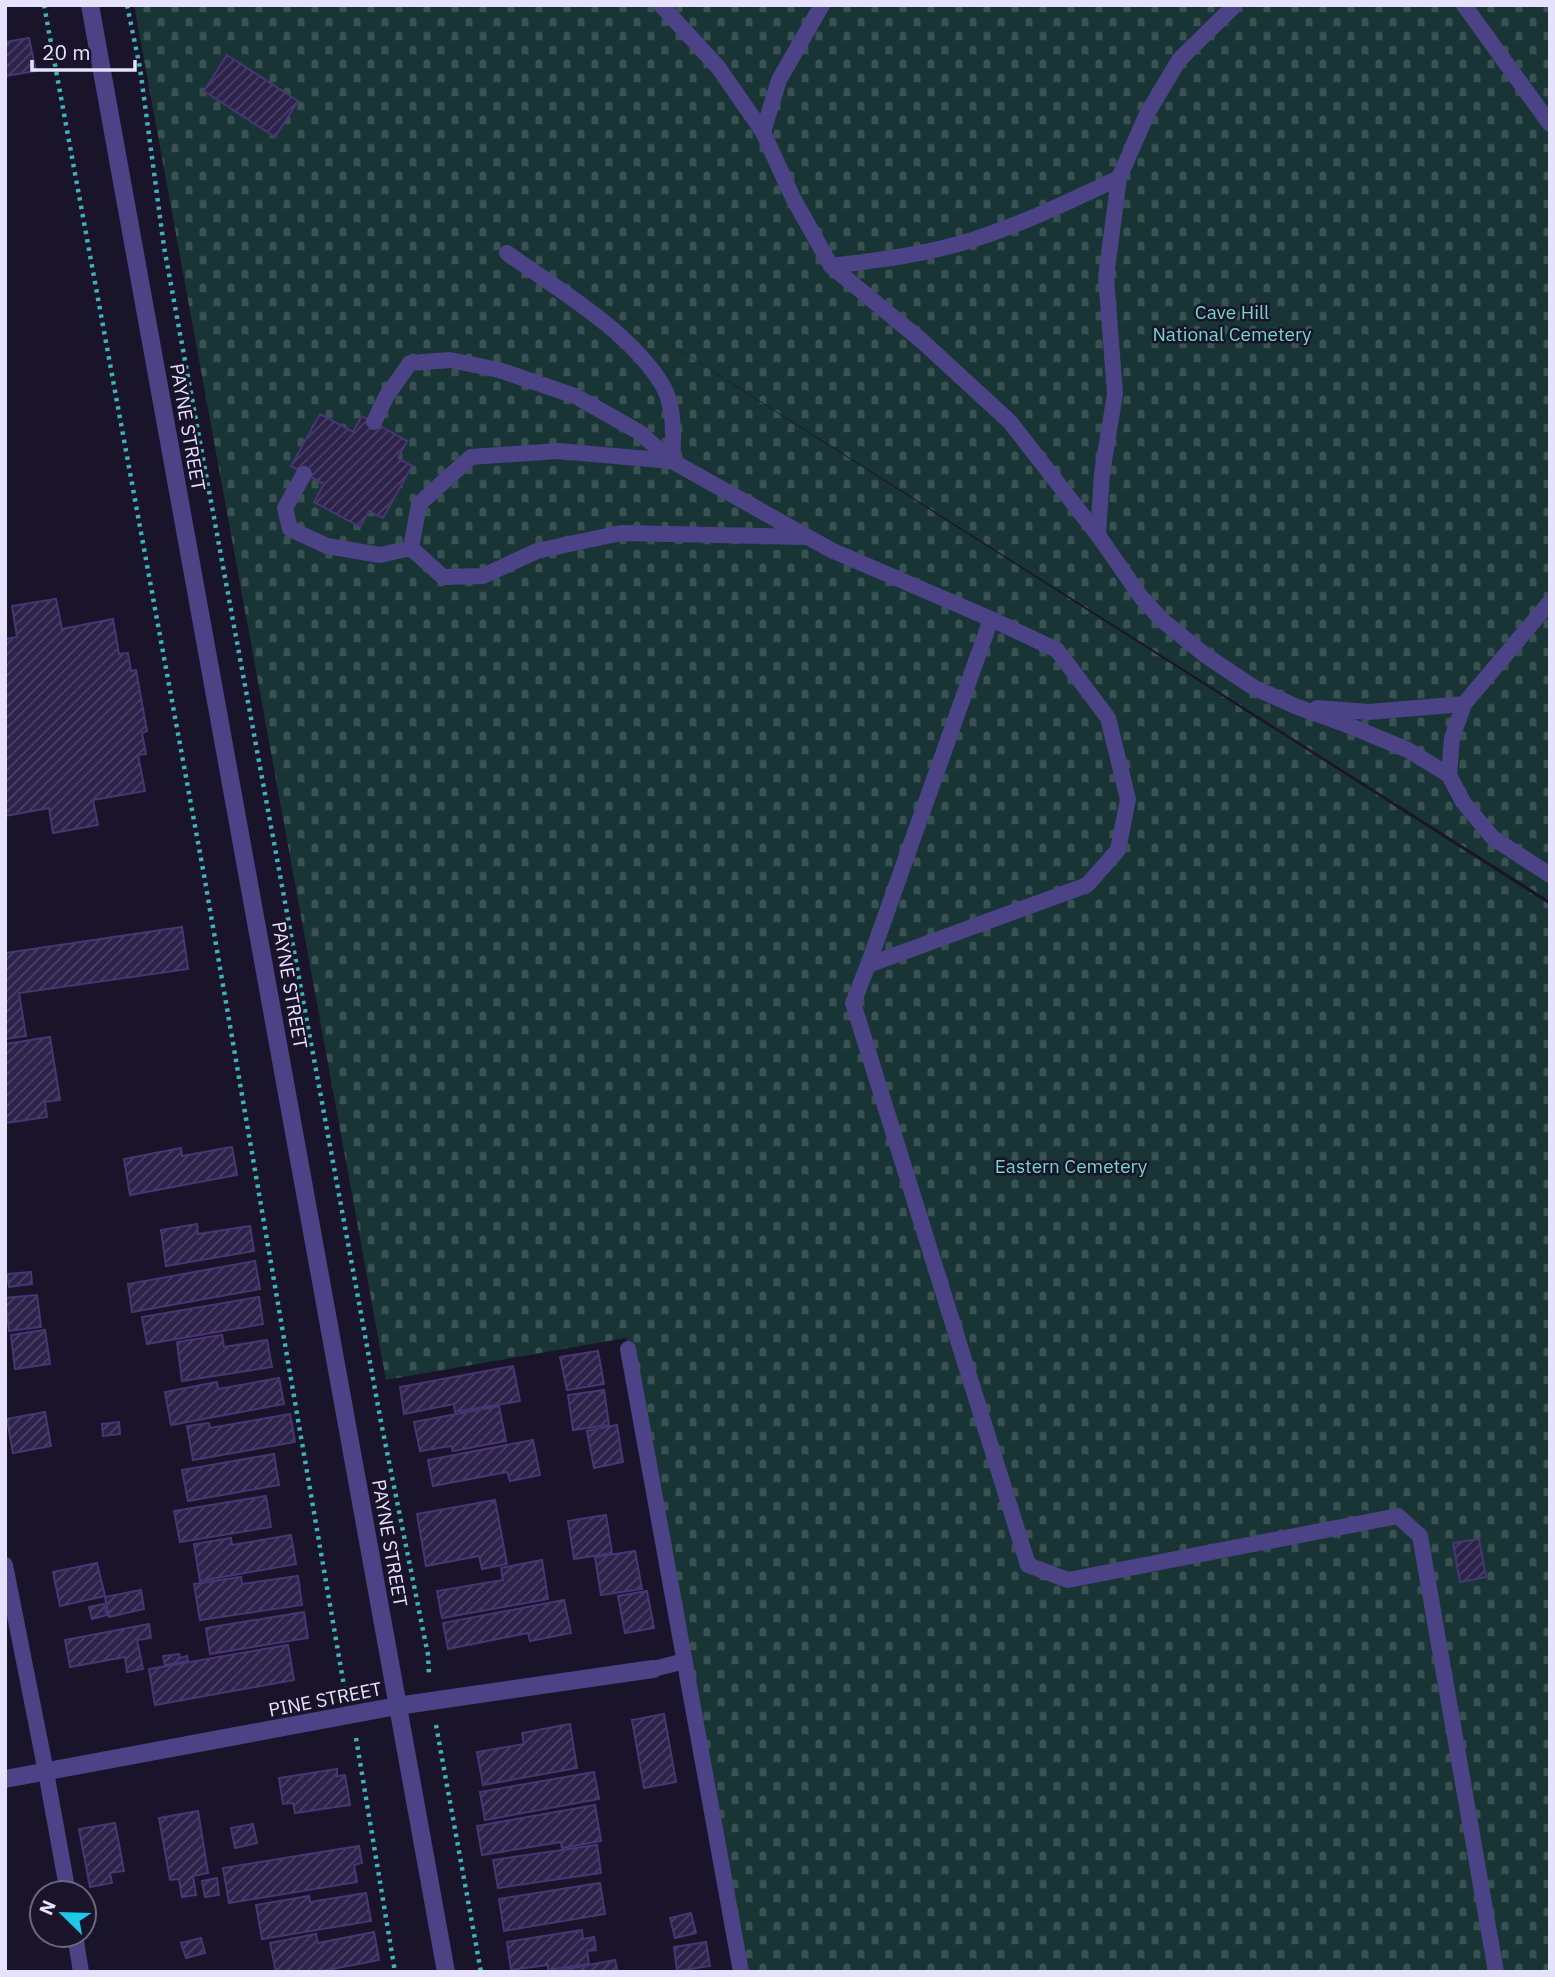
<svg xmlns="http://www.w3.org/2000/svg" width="1555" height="1977" font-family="'IBM Plex Sans',sans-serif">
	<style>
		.cemetery { fill: url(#cemetery-stones) }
		.building { fill: url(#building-hatch); stroke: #473674; stroke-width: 2 }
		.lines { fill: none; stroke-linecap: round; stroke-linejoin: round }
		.path { stroke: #3db3b5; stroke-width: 4.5; stroke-dasharray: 3.5 5; stroke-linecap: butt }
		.service { stroke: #4b4386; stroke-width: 16 }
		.minor { stroke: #4b4386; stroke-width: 18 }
		.labels { text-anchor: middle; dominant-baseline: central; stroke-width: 5; stroke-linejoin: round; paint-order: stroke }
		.park-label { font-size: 19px; fill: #71d8c5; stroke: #1a142b }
		.street-label { font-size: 19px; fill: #e6e1fc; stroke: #1a142b }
	</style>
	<defs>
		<pattern id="cemetery-stones" width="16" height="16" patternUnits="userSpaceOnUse" patternTransform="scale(1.75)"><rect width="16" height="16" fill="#183435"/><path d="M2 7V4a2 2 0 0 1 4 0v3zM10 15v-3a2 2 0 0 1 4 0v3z" fill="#3a5153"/></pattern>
		<pattern id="building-hatch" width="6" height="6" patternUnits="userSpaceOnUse" patternTransform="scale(1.75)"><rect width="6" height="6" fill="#2d224a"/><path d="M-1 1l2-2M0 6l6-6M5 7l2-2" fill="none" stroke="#4b4265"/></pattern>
	</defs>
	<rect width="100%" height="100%" fill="#1a142b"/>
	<path class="cemetery" d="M134,5h1416v896l-981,-621 981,625v1067h-805l-119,-634 -240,42z"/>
	<g class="building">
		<path d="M29,38l7,33 -31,5v-34z"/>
		<path d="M227,55l71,46 -23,36 -71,-46z"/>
		<path d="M320,414l33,18 9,-16 45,25 -9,17 14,8 -29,52 -14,-7 -9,16 -46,-25 10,-18 -33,-18z"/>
		<path d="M56,599l6,30 51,-10 6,35 9,-1 3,18 5,-1 11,61 -5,2 4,21 -8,1 7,36 -52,9 5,25 -45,8 -4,-25 -44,8v-177l12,-2 -5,-31z"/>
		<path d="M182,927l6,42 -169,24 7,43 -21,3v-86z"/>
		<path d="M50,1037l10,63 -15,2 2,15 -42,6v-79z"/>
		<path d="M232,1147l5,28 -107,20 -6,-36 57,-11 1,8z"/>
		<path d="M197,1224l1,10 52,-8 4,25 -88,15 -5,-36z"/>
		<path d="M255,1261l5,28 -128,23 -4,-28z"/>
		<path d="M31,1272l1,12 -23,3 -2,-13z"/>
		<path d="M37,1295l4,32 -32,4 -4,-33z"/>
		<path d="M259,1297l4,27 -116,20 -5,-27z"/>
		<path d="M45,1330l5,34 -35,5 -4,-34z"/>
		<path d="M222,1335l2,12 43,-7 5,27 -90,14 -5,-39z"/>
		<path d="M598,1351l6,33 -37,6 -7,-33z"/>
		<path d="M513,1366l7,35 -65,11 -1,-8 -50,10 -4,-27z"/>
		<path d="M279,1378l5,26 -113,21 -6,-33 52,-10 1,7z"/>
		<path d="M604,1390l5,35 -36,5 -5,-35z"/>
		<path d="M499,1406l7,35 -53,10 -2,-5 -31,5 -6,-29z"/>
		<path d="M45,1412l6,34 -38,7 -6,-34z"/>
		<path d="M290,1414l5,28 -102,18 -6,-34 22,-3 1,5z"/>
		<path d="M119,1422l1,12 -17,2 -1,-12z"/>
		<path d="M617,1425l6,37 -29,6 -7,-37z"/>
		<path d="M533,1440l7,35 -30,6 -3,-9 -74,14 -5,-26z"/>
		<path d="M274,1454l5,31 -91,16 -6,-31z"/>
		<path d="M266,1496l5,31 -91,15 -6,-31z"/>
		<path d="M495,1500l12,64 -25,5 -3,-13 -53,10 -9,-52z"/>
		<path d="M606,1515l6,38 -38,6 -6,-38z"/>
		<path d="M291,1535l5,29 -96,17 -6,-37 37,-6 1,7z"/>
		<path d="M1479,1539l7,38 -26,5 -7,-39z"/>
		<path d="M635,1551l7,38 -41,6 -6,-38z"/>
		<path d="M542,1560l6,39 -106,19 -5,-27 66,-11 -2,-12z"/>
		<path d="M97,1563l8,33 -45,10 -7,-34z"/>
		<path d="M298,1576l4,29 -102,15 -6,-36 47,-7 1,7z"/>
		<path d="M141,1590l3,19 -35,8 -4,-20z"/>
		<path d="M647,1591l7,37 -29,5 -7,-37z"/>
		<path d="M564,1600l7,33 -41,8 -2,-8 -80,16 -5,-26z"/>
		<path d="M104,1604l3,11 -15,4 -3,-12z"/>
		<path d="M304,1612l4,26 -98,16 -4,-26z"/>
		<path d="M149,1624l2,14 -14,2 6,29 -16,3 -2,-15 -55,10 -5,-27z"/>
		<path d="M288,1645l6,35 -139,25 -6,-36z"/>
		<path d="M179,1654l1,4 7,-2 1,5 -23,4 -2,-9z"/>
		<path d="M664,1714l12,68 -32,6 -12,-68z"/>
		<path d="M570,1724l7,44 -94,17 -6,-33 47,-8 -2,-11z"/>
		<path d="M337,1769v7l8,-1 5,30 -55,8 -2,-10 -10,1 -4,-26z"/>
		<path d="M594,1772l5,27 -114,21 -5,-28z"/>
		<path d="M595,1805l6,36 -39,7 -1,-6 -79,13 -5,-29z"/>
		<path d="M198,1811l10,62 -15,3 3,19 -14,2 -3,-18 -9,1 -11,-62z"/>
		<path d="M115,1823l9,48 -14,2 2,10 -22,4 -11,-58z"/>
		<path d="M253,1824l4,19 -22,5 -4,-20z"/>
		<path d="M597,1845l4,28 -103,15 -5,-28z"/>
		<path d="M359,1846l3,17 -8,2 3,17 -128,21 -6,-35z"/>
		<path d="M217,1878l2,17 -14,2 -3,-16z"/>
		<path d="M600,1883l5,31 -101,17 -5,-32z"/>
		<path d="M366,1893l5,28 -109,18 -6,-34 53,-9 1,6z"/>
		<path d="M691,1913l5,20 -21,5 -5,-20z"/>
		<path d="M582,1930l1,9 11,-2 2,13 -9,1 2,13 -41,6v-5l-37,5 -4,-28z"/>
		<path d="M374,1932l5,28 -62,12h-41l-6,-29 46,-9 2,9z"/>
		<path d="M201,1938l4,15 -19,5 -5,-15z"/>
		<path d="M706,1942l4,24 -33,5 -3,-24z"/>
		<path d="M615,1960l3,12h-65z"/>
	</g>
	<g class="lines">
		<g class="path">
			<path d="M44,5l160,870 141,817"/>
			<path d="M127,5l13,63 24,179 217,1175 47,233 1,19"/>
			<path d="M436,1725l45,247"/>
			<path d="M356,1738l39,234"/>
		</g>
		<g class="service">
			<path d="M661,5l57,62 45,65 30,66 38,68 91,75 88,81 88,113 43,62 21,23 43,35 48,32 42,19 55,20 58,24 41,25"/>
			<path d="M1464,5l86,119"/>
			<path d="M763,132l16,-52 43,-75"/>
			<path d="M831,266c48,-6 98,-12 144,-27 50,-16 97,-39 144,-61"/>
			<path d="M374,422l12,-25 24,-34 40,-3 49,10 76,26 64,36 33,29c2,-23 3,-54 -9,-75 -33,-55 -104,-96 -156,-133"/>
			<path d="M304,474l-19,34 5,21 37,17 53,9 31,-7"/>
			<path d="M1098,535l4,-62 13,-79 -9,-117 13,-99 28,-64 32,-54 56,-55"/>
			<path d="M806,537l-185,-4 -84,18 -54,25 -40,1 -32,-29 8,-44 52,-47 87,-6 114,10 159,89 160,69 -123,346"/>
			<path d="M1550,602l-86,102 -12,34 -3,37 14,27 30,36 57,37"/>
			<path d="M991,619l66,31 51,68 20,81 -10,51 -31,35 -219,80 -15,38 175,562 40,15 330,-64 22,20 76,436"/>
			<path d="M1317,708l52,4 95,-8"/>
			<path d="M628,1349l113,623"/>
			<path d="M5,1565l41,207 22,121"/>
			<path d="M653,1669l32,-8"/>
			<path d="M75,1935l6,37"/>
		</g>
		<g class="minor">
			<path d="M90,5l356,1967"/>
			<path d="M5,1779l392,-73 256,-37"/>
		</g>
	</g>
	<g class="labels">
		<g class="park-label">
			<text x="1232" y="312">Cave Hill<tspan x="1232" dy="22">National Cemetery</tspan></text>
			<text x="1071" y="1166">Eastern Cemetery</text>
		</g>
		<g class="street-label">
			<text transform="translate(188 427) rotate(80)">PAYNE STREET</text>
			<text transform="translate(290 985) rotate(80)">PAYNE STREET</text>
			<text transform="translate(390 1543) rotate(80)">PAYNE STREET</text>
			<text transform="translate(325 1699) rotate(-11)">PINE STREET</text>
		</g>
	</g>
	<rect width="1555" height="1977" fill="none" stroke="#e6e1fc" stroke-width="14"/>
	<g transform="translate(63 1914) rotate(293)"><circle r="33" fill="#1a142b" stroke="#6c667f" stroke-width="2"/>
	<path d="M0-5L12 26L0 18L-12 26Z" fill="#1ec8eb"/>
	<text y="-10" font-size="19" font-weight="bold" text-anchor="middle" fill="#e6e1fc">N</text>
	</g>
	<path d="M32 60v10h103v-10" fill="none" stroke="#e6e1fc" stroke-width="3.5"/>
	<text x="42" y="60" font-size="21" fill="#e6e1fc" stroke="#1a142b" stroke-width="5" paint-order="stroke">20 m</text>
</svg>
